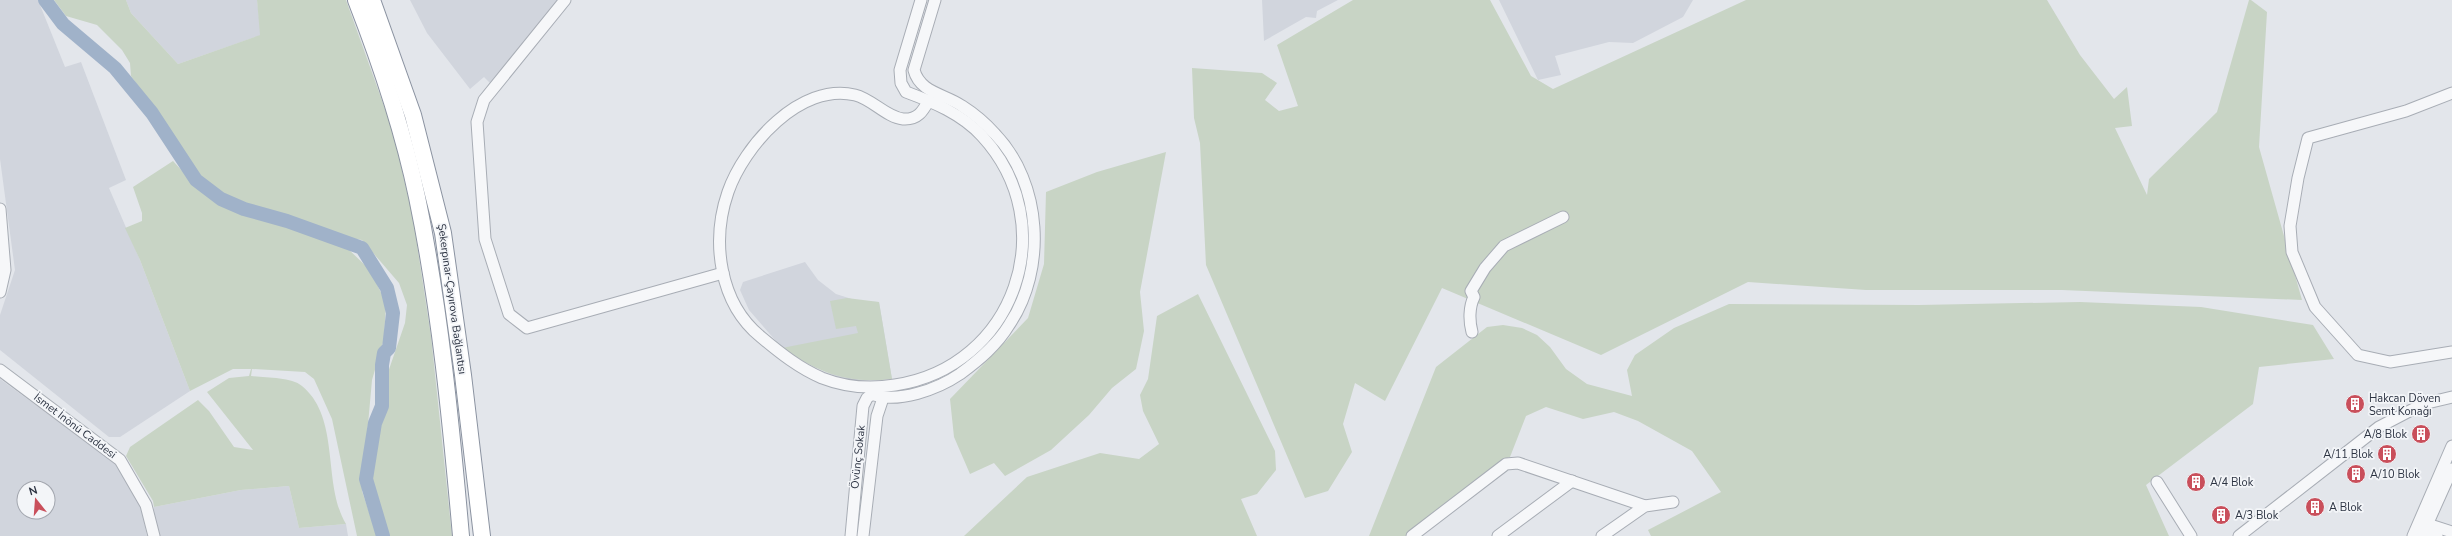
<svg xmlns="http://www.w3.org/2000/svg" width="2452" height="536" font-family="'Nunito Sans',sans-serif">
	<style>
		.built { fill: #d1d5dd; fill-rule: evenodd }
		.green { fill: #c8d4c5 }
		.lines { fill: none; stroke-linecap: round; stroke-linejoin: round }
		.river { stroke: #a0b2c9; stroke-width: 14 }
		.minor-casing { stroke: #a8adb5; stroke-width: 13 }
		.highway-casing { stroke: #8b93a1; stroke-width: 18 }
		.minor { stroke: #f6f7f9; stroke-width: 11 }
		.highway { stroke: #fff; stroke-width: 16 }
		.labels { text-anchor: middle; dominant-baseline: central; stroke-width: 3.5; stroke-linejoin: round; paint-order: stroke }
		.street-label { font-size: 11px; fill: #2c3342; stroke: #f3f5f8 }
		.poi-label { font-size: 11px; fill: #2c3342; stroke: #f3f5f8; text-anchor: start }
	</style>
	<rect width="100%" height="100%" fill="#e3e6eb"/>
	<g class="built">
		<path d="M0,0h38l27,67 16,-5 45,118 -17,8 31,72 50,131 -70,46h-11l-109,-87v-35l15,-45 -15,-111z"/>
		<path d="M126,0h131l4,35 -83,29 -47,-51z"/>
		<path d="M410,0h148l-68,83 -6,-6 -14,12 -43,-56z"/>
		<path d="M1262,0h76l-21,11 -1,7 -10,-1 -42,24z"/>
		<path d="M1499,0h194l-10,17 -50,26 -24,-1 -54,14 6,19 -23,5z"/>
		<path d="M805,262l13,18 18,14 22,7 21,1 13,77 -38,1 -15,-2 -57,-30 -33,-38 -9,-20 3,-8z"/>
		<path d="M0,379l115,84 26,43 6,30h-147zM24,488h24v24h-24z"/>
		<path d="M289,486l10,42 47,-4 2,12h-193l-1,-29 87,-17z"/>
	</g>
	<g class="green">
		<path d="M54,0h72l5,13 47,51 82,-29 -3,-35h89l47,131 20,87 18,118 21,200h-66l-16,-54 3,-8 6,-49 5,-17 1,-27 20,-58 2,-18 -8,-22 -37,-43 -25,-4 -88,-29 -25,-10 -27,-21 -32,-52 -34,-48 -1,-13 -8,-13 -25,-25 -31,-9z"/>
		<path d="M1353,0h137l41,76 22,13 193,-89h301l33,55 34,44 13,-12 5,39 -17,2 32,67 2,-16 68,-67 32,-112h2l16,12 -8,135 43,153 -240,-10h-196l-118,-8 -147,73 -159,-67 -57,113 -30,-18 -12,41 9,28 -24,39 -23,7 -99,-233 -6,-122 -6,-25 -2,-50 70,5 15,10 -12,17 14,11 19,-5 -21,-61z"/>
		<path d="M1166,152l-26,140 4,39 -8,38 -24,19 -23,27 -38,35 -46,26 -11,-13 -24,11 -16,-37 -4,-38 78,-81 16,-54 2,-72 51,-20z"/>
		<path d="M173,161l25,27 46,26 38,8 61,22 27,26 16,33 -2,36 -12,41 -10,111 15,45h-20l-25,-117 -18,-40 -9,-7 -53,-3 -1,7c14,2 40,1 51,10 39,32 20,98 44,138l-47,4 -10,-42 -48,4 -87,17 -1,-6 -27,-45 4,-9 68,-47 11,11 25,36 19,3 -46,-58 22,-14 20,-2 2,-7h-18l-43,22 -50,-131 -15,-32 17,-7v-8l-9,-26z"/>
		<path d="M1198,294l77,157 1,19 -19,24 -16,5 16,37h-293l63,-59 73,-24 39,6 20,-15 -16,-33 -3,-16 8,-16 9,-63z"/>
		<path d="M847,298l32,4 13,77c-46,5 -72,-6 -110,-31l76,-15 -2,-7 -20,3 -6,-28z"/>
		<path d="M2080,302l121,5 112,18 21,34 -75,8 -6,37 -107,81 23,51h-518l-3,-6 73,-38 -29,-41 -54,-30 -24,-9 -31,7 -37,-12 -20,9 -16,41 -8,3 -97,76h-36l67,-169 51,-40 16,-2 19,3 15,7 13,12 16,22 21,15 45,12 -5,-26 8,-15 39,-27 55,-24 190,1z"/>
	</g>
	<g class="lines">
		<path class="river" d="M45,0l18,24 52,44 37,45 44,67 25,19 23,10 43,12 75,27 25,40 6,25 -4,35 -5,5 -2,12v41l-7,17 -9,56 17,57"/>
		<g class="minor-casing">
			<g id="minor">
				<path d="M565,0l-81,100 -7,22 8,117 24,75 18,14 196,-55"/>
				<path d="M921,0l-21,70 1,13 5,9c27,10 56,22 76,44 82,89 33,231 -87,249 -24,4 -50,2 -73,-7 -23,-10 -42,-25 -61,-41 -42,-34 -50,-96 -33,-145 16,-46 72,-110 127,-97 17,4 31,22 48,24 15,1 20,-8 26,-19"/>
				<path d="M2452,93l-46,18 -98,27 -10,40 -8,48 2,26 23,55 43,48 32,7 62,-10"/>
				<path d="M0,209l5,61 -5,22"/>
				<path d="M1472,332c-3,-11 -3,-25 2,-35l-3,-6 14,-23 19,-22 59,-29"/>
				<path d="M0,370l120,90 26,45 8,31"/>
				<path d="M871,394c27,10 67,-5 89,-20 19,-14 37,-29 49,-49 38,-56 33,-142 -14,-191 -9,-10 -22,-21 -33,-28 -17,-12 -42,-13 -48,-36l21,-70"/>
				<path d="M2157,482l34,54"/>
				<path d="M2420,524h7l25,8"/>
				<path d="M2420,526l4,5 13,5"/>
				<path d="M851,536l12,-130 4,-8 10,-8"/>
				<path d="M863,536l14,-120 6,-18"/>
				<path d="M1412,536l94,-72 12,-1 127,43"/>
				<path d="M1498,536l74,-55"/>
				<path d="M1602,536l43,-30 28,-4"/>
				<path d="M2239,536l140,-109 44,-23 29,-7"/>
				<path d="M2413,536l39,-90"/>
				<path d="M2422,536l30,-67"/>
			</g>
		</g>
		<g class="highway-casing">
			<g id="highway">
				<path d="M356,0c25,64 47,130 61,197 23,111 34,226 44,339"/>
				<path d="M372,0l41,115 30,118 20,142 19,161"/>
			</g>
		</g>
		<use href="#minor" class="minor"/>
		<use href="#highway" class="highway"/>
	</g>
	<defs>
		<g id="building-disc" transform="scale(1)"><circle r="9.5" fill="#c94f5b" stroke="#f3f5f8"/><path d="M-4-6H4V6H1V3H-1V6H-4ZM-2.5-4.3h1.7v1.8h-1.7ZM.8-4.3h1.7v1.8H.8ZM-2.5-1h1.7V.8h-1.7ZM.8-1h1.7V.8H.8Z" fill="#fff"/></g>
	</defs>
	<g fill-rule="evenodd">
		<use href="#building-disc" x="2355" y="404"/>
		<use href="#building-disc" x="2421" y="434"/>
		<use href="#building-disc" x="2387" y="454"/>
		<use href="#building-disc" x="2356" y="474"/>
		<use href="#building-disc" x="2196" y="482"/>
		<use href="#building-disc" x="2315" y="507"/>
		<use href="#building-disc" x="2221" y="515"/>
	</g>
	<g class="labels">
		<g class="street-label">
			<text transform="translate(452 299) rotate(82)">Şekerpınar-Çayırova Bağlantısı</text>
			<text transform="translate(75 426) rotate(37)">İsmet İnönü Caddesi</text>
			<text transform="translate(858 457) rotate(-84)">Övünç Sokak</text>
		</g>
		<g class="poi-label">
			<text x="2369" y="398">Hakcan Döven<tspan x="2369" dy="13">Semt Konağı</tspan></text>
			<text x="2407" y="434" text-anchor="end">A/8 Blok</text>
			<text x="2373" y="454" text-anchor="end">A/11 Blok</text>
			<text x="2370" y="474">A/10 Blok</text>
			<text x="2210" y="482">A/4 Blok</text>
			<text x="2329" y="507">A Blok</text>
			<text x="2235" y="515">A/3 Blok</text>
		</g>
	</g>
	<g transform="translate(36 500) rotate(343)"><circle r="19" fill="#f3f5f8" stroke="#a3a7af"/>
	<path d="M0-3L7 15L0 10L-7 15Z" fill="#c94f5b"/>
	<text y="-6" font-size="11" font-weight="bold" text-anchor="middle" fill="#2c3342">N</text>
	</g>
</svg>
